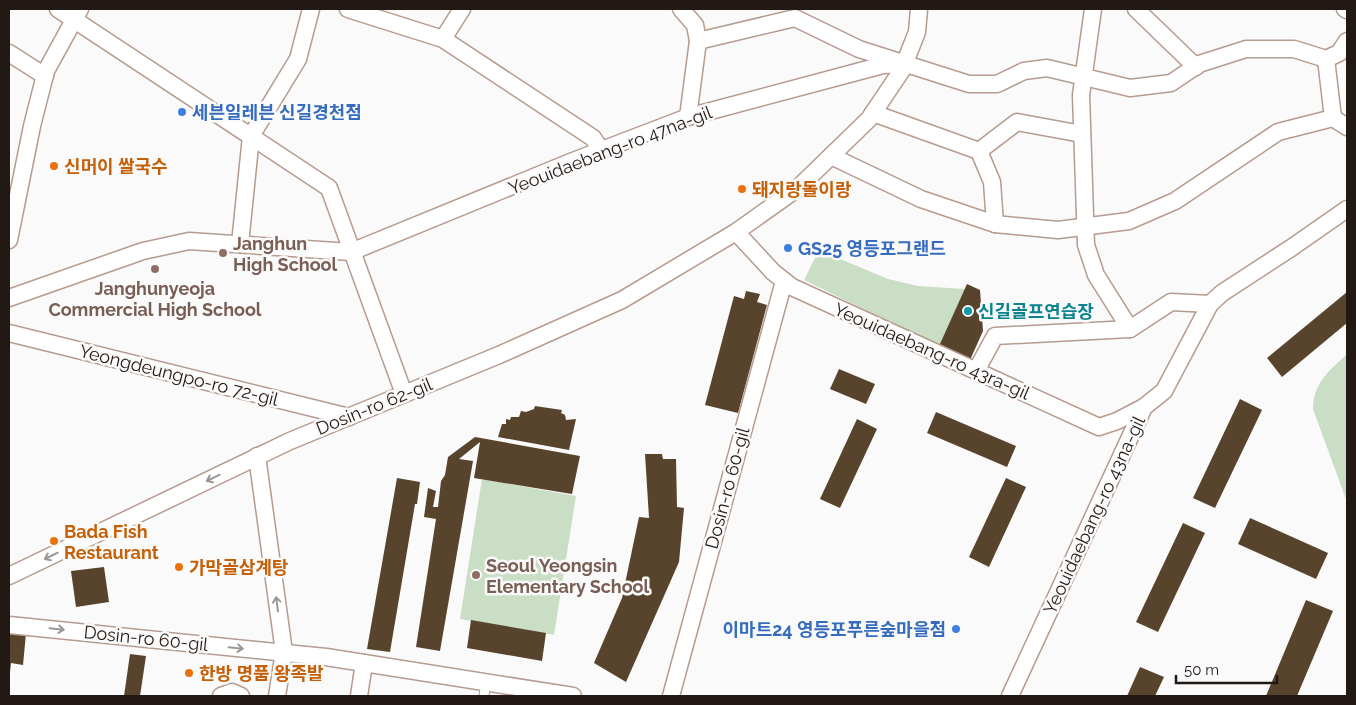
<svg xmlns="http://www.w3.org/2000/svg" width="1356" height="705" font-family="Raleway,'Noto Sans KR',sans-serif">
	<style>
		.green { fill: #caddc5 }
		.building { fill: #58442d }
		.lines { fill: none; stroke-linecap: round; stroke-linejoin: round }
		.lane-casing { stroke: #b69b8f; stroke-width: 11 }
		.street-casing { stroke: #b69b8f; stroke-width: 19 }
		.lane { stroke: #fff; stroke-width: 9 }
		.street { stroke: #fff; stroke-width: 16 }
		.oneway { stroke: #9c9895 }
		.shop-dot { fill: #3f7fe0; stroke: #fafafa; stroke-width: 2 }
		.food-dot { fill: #e8710a; stroke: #fafafa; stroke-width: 2 }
		.education-dot { fill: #8d6e63; stroke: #fafafa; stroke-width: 2 }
		.culture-dot { fill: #0f9aa8; stroke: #fafafa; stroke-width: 2 }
		.labels { text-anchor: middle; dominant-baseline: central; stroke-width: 5; stroke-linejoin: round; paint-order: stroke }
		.shop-label { font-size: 18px; font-weight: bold; fill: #366cbe; stroke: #fafafa; text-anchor: start }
		.street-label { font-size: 18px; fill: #231914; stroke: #fafafa }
		.food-label { font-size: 18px; font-weight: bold; fill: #c56008; stroke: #fafafa; text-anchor: start }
		.education-label { font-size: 18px; font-weight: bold; fill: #785e54; stroke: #fafafa; text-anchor: start }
		.culture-label { font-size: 18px; font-weight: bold; fill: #0d838f; stroke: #fafafa; text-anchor: start }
	</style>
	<rect width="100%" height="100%" fill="#fafafa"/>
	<g class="green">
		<path d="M819,250l69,29 30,7 47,3 -26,57 -135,-66z"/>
		<path d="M1347,354v148l-34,-93c0,-26 17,-39 34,-55z"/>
		<path d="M482,479l94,17 -22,139 -94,-16z"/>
	</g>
	<g class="building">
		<path d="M967,284l13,6 3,41 -13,29 -31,-14z"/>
		<path d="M746,291l14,3 -3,8 10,3 -29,108 -33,-8 29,-109 10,3z"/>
		<path d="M1347,292v31l-65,54 -15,-19z"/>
		<path d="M839,369l36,15 -9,20 -36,-15z"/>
		<path d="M1240,399l22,11 -47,98 -22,-10z"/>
		<path d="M535,406l27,4 -1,3 4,2 1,5 10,-1 -7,31 -71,-13 4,-13h4v-5l4,1 1,-3h8l2,-6 5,1 8,-3z"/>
		<path d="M936,412l80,34 -9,21 -80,-34z"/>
		<path d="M857,419l20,10 -37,79 -20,-9z"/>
		<path d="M475,437l105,19 -8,38 -98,-16 6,-36 -21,17 14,2 -33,190 -24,-4 20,-128 -12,-2 4,-29 8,3 -3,16h5l3,-26 4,-6 3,-18z"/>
		<path d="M645,454h17l1,5h13l1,48 7,1 -5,54 -53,120 -32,-19 28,-65 17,-81 10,1z"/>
		<path d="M397,478l23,4 -3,22h-2l-25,148 -23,-3z"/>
		<path d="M1006,478l20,9 -37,80 -20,-10z"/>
		<path d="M1250,518l78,35 -12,26 -78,-35z"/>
		<path d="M1183,523l22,10 -47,99 -22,-10z"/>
		<path d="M104,567l5,35 -33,5 -5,-36z"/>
		<path d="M1306,600l27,11 -36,85h-31z"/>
		<path d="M471,620l75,13 -4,28 -75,-13z"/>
		<path d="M9,631l17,2 -3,32 -12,-2 -1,9h-1z"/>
		<path d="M130,654l16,2 -6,40h-16z"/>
		<path d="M1140,667l24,10 -9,19h-28z"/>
	</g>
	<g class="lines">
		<g class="lane-casing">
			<path id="lane" d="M484,696l2,-14"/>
		</g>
		<g class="street-casing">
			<g id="street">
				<path d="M58,9l271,179 75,206"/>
				<path d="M348,9l95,30 150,99 8,12"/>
				<path d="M681,9l14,16 3,16 -10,76"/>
				<path d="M1093,9l-12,86 5,150 10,30 34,54"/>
				<path d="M1136,9l60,58"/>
				<path d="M1345,9l2,1"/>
				<path d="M443,39l19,-30"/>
				<path d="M698,41l97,-23 64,31 110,35h28l27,-13 23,-3 83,20 41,-5 28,-19 47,-15h48l32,10 13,-6 8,-12"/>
				<path d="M9,53l36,23"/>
				<path d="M1326,59l7,59"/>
				<path d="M873,113l106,38"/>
				<path d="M979,151l38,-29 65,12"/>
				<path d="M979,151l13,31 3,42"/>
				<path d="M831,156l90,43 74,25 63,6 71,-9 46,-20 103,-69 55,-14 14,9"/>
				<path d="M736,232l37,40 19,15 307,140 18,-6 27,-14"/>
				<path d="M9,240l23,-114 14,-55 34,-62"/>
				<path d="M240,244l11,-108 47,-77 13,-50"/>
				<path d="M9,298l134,-47 46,-10 162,11 222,-91 115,-44 195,-52 21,-1"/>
				<path d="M9,333l340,84"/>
				<path d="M976,371l19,-35 135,-7 41,-27 39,2"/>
				<path d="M257,456l27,196 -7,44"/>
				<path d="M9,576l281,-135 209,-86 123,-55 114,-68 62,-44 71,-69 33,-49 15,-38 2,-23"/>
				<path d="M9,625l317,32 247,39"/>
				<path d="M221,696l11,-4 9,4"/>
				<path d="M359,696l5,-33"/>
				<path d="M671,696l113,-415"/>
				<path d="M1010,696l134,-289 20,-16 46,-87 12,-11 69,-45 56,-39"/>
			</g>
		</g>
		<use href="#lane" class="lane"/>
		<use href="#street" class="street"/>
	</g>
	<defs><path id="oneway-shaft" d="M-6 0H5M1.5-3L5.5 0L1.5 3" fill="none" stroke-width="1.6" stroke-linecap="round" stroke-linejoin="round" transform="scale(1.25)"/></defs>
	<g class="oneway">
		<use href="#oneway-shaft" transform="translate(213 478) rotate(154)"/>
		<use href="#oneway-shaft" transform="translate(51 556) rotate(154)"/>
		<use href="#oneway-shaft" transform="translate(277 604) rotate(-98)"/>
		<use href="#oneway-shaft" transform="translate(57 629) rotate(6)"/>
		<use href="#oneway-shaft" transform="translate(236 648) rotate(6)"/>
	</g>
	<g class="shop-dot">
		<circle cx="182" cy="112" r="5"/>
		<circle cx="788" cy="248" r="5"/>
		<circle cx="956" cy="629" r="5"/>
	</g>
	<g class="food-dot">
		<circle cx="54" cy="166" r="5"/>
		<circle cx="742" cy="189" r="5"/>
		<circle cx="54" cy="541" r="5"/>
		<circle cx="179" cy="567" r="5"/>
		<circle cx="189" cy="673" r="5"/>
	</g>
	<g class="education-dot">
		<circle cx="223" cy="253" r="5"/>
		<circle cx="155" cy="269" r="5"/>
		<circle cx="476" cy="575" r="5"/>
	</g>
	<circle class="culture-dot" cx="968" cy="311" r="5"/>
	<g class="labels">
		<g class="shop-label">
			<text x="192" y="112">세븐일레븐 신길경천점</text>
			<text x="798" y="248">GS25 영등포그랜드</text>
			<text x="946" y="629" text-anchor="end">이마트24 영등포푸른숲마을점</text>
		</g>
		<g class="street-label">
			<text transform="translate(610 150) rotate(-21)">Yeouidaebang-ro 47na-gil</text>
			<text transform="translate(932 351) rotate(24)">Yeouidaebang-ro 43ra-gil</text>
			<text transform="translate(179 375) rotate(14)">Yeongdeungpo-ro 72-gil</text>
			<text transform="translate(374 406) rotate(-22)">Dosin-ro 62-gil</text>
			<text transform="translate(727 488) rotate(-75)">Dosin-ro 60-gil</text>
			<text transform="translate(1094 515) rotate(-65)">Yeouidaebang-ro 43na-gil</text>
			<text transform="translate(146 638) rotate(6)">Dosin-ro 60-gil</text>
		</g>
		<g class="food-label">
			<text x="64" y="166">신머이 쌀국수</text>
			<text x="752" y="189">돼지랑돌이랑</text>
			<text x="64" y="531">Bada Fish<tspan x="64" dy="21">Restaurant</tspan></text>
			<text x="189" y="567">가막골삼계탕</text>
			<text x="199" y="673">한방 명품 왕족발</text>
		</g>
		<g class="education-label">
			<text x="233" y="243">Janghun<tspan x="233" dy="21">High School</tspan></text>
			<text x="155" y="288" text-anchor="middle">Janghunyeoja<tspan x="155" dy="21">Commercial High School</tspan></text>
			<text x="486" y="565">Seoul Yeongsin<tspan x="486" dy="21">Elementary School</tspan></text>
		</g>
		<g class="culture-label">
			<text x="978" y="311">신길골프연습장</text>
		</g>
	</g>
	<rect width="1356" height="705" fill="none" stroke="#231914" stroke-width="20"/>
	<path d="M1176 675v8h101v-8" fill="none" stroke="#231914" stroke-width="2.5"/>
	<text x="1184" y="675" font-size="15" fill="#231914" stroke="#fafafa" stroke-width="4" paint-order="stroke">50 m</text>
</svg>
